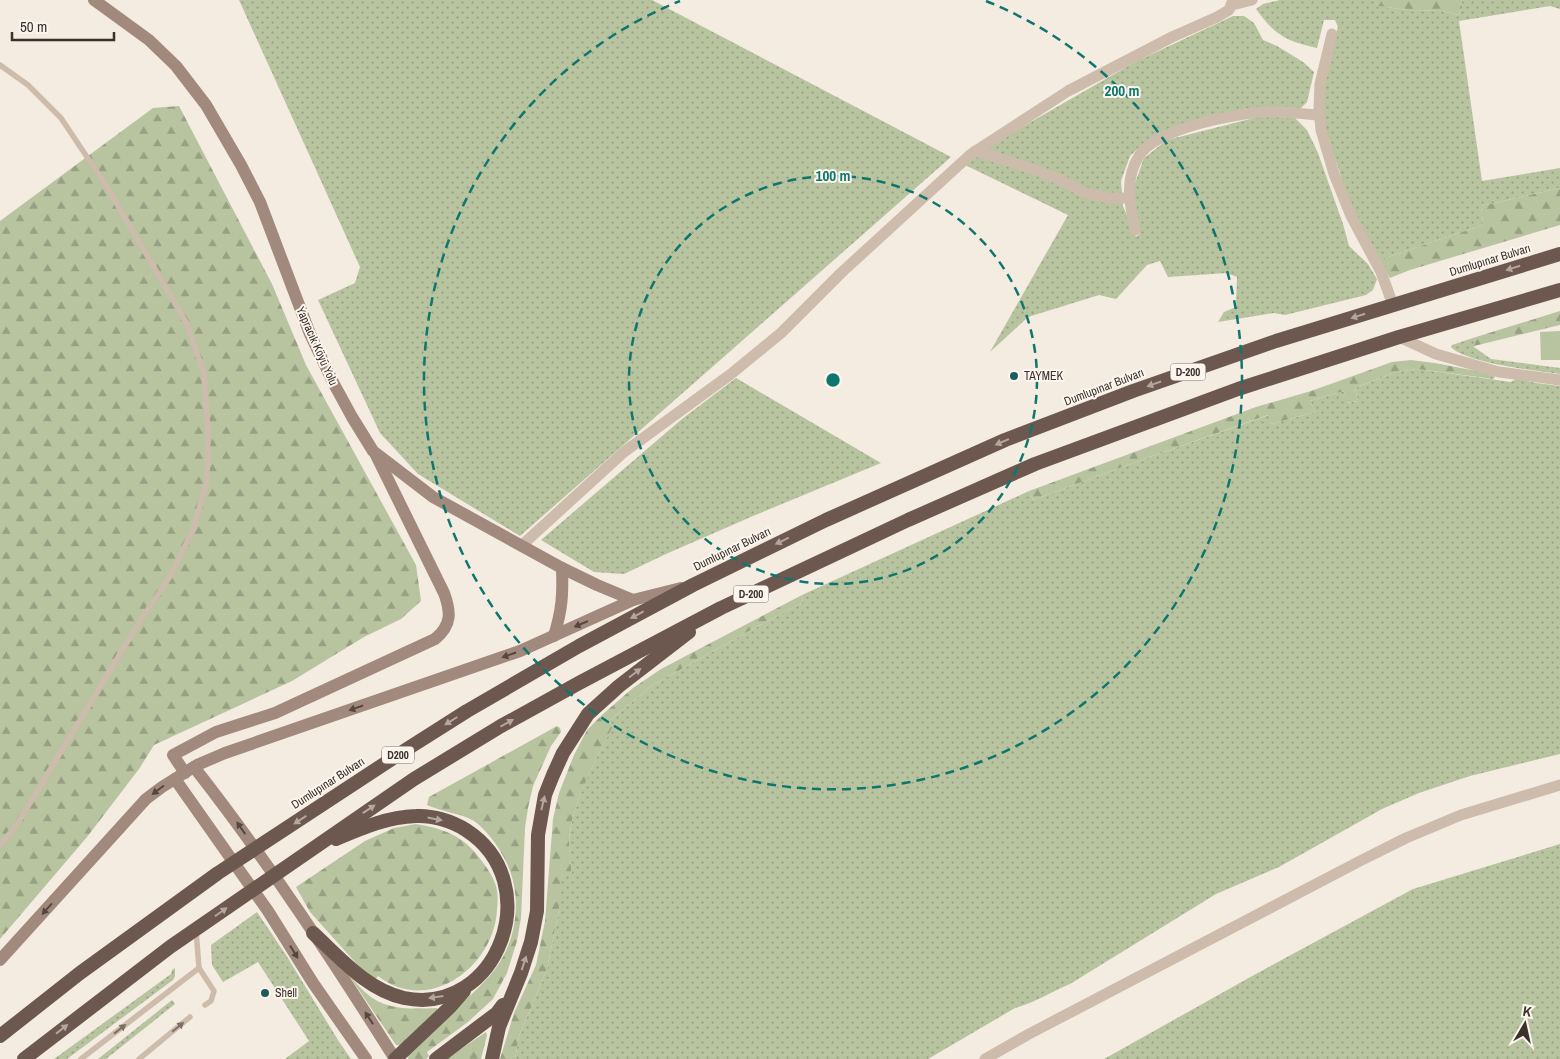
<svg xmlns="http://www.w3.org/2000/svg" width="1560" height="1059" font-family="'Archivo Narrow',sans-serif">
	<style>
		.grass { fill: url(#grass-dots) }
		.forest { fill: url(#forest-firs) }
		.pitch { fill: #b8c4a0 }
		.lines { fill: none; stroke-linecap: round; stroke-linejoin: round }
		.service { stroke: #cdbbac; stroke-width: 5.5 }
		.minor { stroke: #cdbbac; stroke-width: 11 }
		.secondary { stroke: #a18a7d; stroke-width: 12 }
		.trunk { stroke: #6c584f; stroke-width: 14 }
		.oneway { fill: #b4a69e }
		.oneway2 { fill: #544640 }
		.oneway3 { fill: #7d6f65 }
		.ring { fill: none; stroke: #0f766e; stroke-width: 2.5; stroke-dasharray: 9 6 }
		.poi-dot { fill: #1f5a5e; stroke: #fbf5ee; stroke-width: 2 }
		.labels { text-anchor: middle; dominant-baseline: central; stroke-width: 4; stroke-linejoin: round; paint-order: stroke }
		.shield { fill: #fbf5ee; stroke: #756b66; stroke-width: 1 }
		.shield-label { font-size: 11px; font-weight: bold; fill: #3b302b }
		.street-label { font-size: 12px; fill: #3b302b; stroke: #fbf5ee }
		.poi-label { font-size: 12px; fill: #3b302b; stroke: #fbf5ee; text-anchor: start }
		.centre { fill: #0f766e; stroke: #fbf5ee; stroke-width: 2.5 }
		.ring-label { font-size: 15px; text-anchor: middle; font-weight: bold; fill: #0f766e; stroke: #fbf5ee; stroke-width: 4; stroke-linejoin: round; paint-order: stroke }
	</style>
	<defs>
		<pattern id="grass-dots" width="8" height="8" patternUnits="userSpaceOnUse" patternTransform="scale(1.25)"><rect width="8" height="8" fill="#b8c4a0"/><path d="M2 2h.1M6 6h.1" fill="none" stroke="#97a083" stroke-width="1.8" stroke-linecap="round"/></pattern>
		<pattern id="forest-firs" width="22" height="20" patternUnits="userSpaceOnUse" patternTransform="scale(1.25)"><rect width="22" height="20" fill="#b8c4a0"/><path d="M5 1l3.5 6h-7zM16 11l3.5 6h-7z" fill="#97a083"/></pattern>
	</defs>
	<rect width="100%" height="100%" fill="#f4ebe1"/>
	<g class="grass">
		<path d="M239,0h413l299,157 -431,379 -102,-62 -38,-41 -62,-133 37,-17 5,-16z"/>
		<path d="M1280,0h94l3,6 31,4 34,1 16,4 4,-7 -1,-8h99v9l-10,-3 -91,15 23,160 78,-13v20l-79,18 2,19 -104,35 -30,-54 -10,-36 -15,-42 -3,-27 9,-49 8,-25 -3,-7h-11l-7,28c-32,-7 -42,-13 -61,-39l7,-5z"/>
		<path d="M1233,16h11l10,7 9,17 14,6 26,16 11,10 -7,30 -6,6 -36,-1 -121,36 -14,13 -9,25 2,25 13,31 4,-4 -4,-21 -2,-26 10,-28 23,-18 95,-24 33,2 12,12 11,23 25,71 6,22 19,18 9,15 -4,11 -7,5 -81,20 -11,-2 -56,9 6,-10 12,-5 1,-30 -10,-4 -59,4 -8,-16 -13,4 -31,34 -17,-4 -71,22 -38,35 78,-137 -103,-50 33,-24 137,-79z"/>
		<path d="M1476,337l-2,10 17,12 69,9v6c-23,-3 -94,-11 -109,-27l1,-2z"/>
		<path d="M1417,369l94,13 5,-3h3l17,4 24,3v368l-90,22 -51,17 -37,16 -103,58 -63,27 -146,90c-19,8 -36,19 -55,24l-87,51h-413l4,-23 28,-67 13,-64v-29l12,-2c-1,-9 -3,-18 -3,-27 0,-39 26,-87 44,-121l-4,-5 44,-36 96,-54 54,-29 -1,-7 227,-104 4,9 114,-42 122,-43 2,9 44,-12 -5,-11 34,-10 3,12 11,-2 -3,-13 41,-16z"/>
		<path d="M736,378l145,85 -128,53 -87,38 -42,20 -30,-2 -53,-32 141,-121z"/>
		<path d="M1560,844v215h-456l150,-84 159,-86z"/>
		<path d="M257,912l29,43 52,85 13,19h-66l24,-18 -51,-79 -35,20 -11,-17 -1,-20z"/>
		<path d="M175,968v8l-2,4 -106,79h-13l117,-85 1,-4z"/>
		<path d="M172,1000l3,4 -69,55h-8z"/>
	</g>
	<g class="forest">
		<path d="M1374,0h87l1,8 -4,7 -16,-4 -34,-1 -31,-4z"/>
		<path d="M179,106l93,178 34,81 110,200 5,36 -20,18 -37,18 -72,44 -138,64 -15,24 -52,68 -87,102v-718l153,-113z"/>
		<path d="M1560,188v37l-150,45 -20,8 -11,-18 104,-35 -2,-19z"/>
		<path d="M1560,311v14l-86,21 2,-9z"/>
		<path d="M1411,360l24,3 57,11 3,3 -2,2 -76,-10 -21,3 -41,16 3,13 -12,2 -2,-12 -34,10 5,11 -44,12 -3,-9 -121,43 -114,42 -4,-9 227,-84 55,-16 81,-29z"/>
		<path d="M802,595l1,7 -54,29 -96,54 -44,36 4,5c-17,33 -45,84 -44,122 1,9 2,18 3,27l-12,1v29l-13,64 -28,67 -4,23h-15l14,-46 22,-48 9,-44 8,-102 6,-26 15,-38 13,-25 16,-16 30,-26 28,-19z"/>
		<path d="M557,726l3,2 1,4 -10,14 -18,40 -5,22 -3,20 -4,90 -4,23 -10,32 -14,26 -25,23 -41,30 2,4 -3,3h-18l1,-7c13,-12 26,-25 39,-37 14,-13 31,-26 44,-42 24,-28 31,-73 16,-107 -6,-15 -21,-36 -34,-45 -14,-8 -32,-9 -47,-16l2,-8z"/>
		<path d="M416,824c29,5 48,12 65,36 6,8 12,16 15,26 2,7 2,16 1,23 -2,57 -68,107 -119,67l-3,4 -11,-8 -54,-60 -14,-25 69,-46 29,-13z"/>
		<path d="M346,971c6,7 12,15 19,21 20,19 46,17 72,16v2l-37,35h-4z"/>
		<path d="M486,1032l1,3 -6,24h-35z"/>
	</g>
	<path class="pitch" d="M1560,331v29h-19l-1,-28z"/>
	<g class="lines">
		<g class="service">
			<path d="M0,65l28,20 33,33 46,69 80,137 17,50 4,59 -1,48 -14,49 -24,48 -29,43 -124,205 -16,19"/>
			<path d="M196,930l3,38 15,23 -3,10 -6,4"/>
			<path d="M81,1059l118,-91"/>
			<path d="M139,1059l51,-42"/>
		</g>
		<g class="minor">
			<path d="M1232,5l20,-5"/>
			<path d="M1332,34l-12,50 -1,25 2,21 13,44 17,42 30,56 12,33"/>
			<path d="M975,151l58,18 23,9 30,15 22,5h21"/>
			<path d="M1135,230c-5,-25 -11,-51 4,-74 16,-27 96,-43 127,-44 17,-1 36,2 53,3"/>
			<path d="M1399,337l37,17 63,18 61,8"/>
			<path d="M521,546l103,-94 107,-78 50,-41 60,-60 130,-119 97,-63 104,-54 45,-20 12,-7 4,-10"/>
			<path d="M985,1059l44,-25 331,-173 46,-23 55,-23 99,-30"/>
		</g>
		<g class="secondary">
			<path d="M94,0l55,40 27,26 30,39 35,60 19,37 50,132 24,50 18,33 21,34 60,46 129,71 35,17 36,15"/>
			<path d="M554,636c8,-26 9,-41 8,-68"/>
			<path d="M194,767c73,93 138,192 201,292"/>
			<path d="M185,773l-12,-18 43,-23 59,-19 160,-74c17,-14 16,-27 9,-46l-68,-138"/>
			<path d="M175,779l93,132 45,72 53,76"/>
			<path d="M0,960l146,-161 16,-12 35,-22 28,-12 295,-102 113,-51 48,-12"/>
		</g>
		<g class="trunk">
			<path d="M313,933c26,24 54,57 91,65 94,19 144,-115 62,-168 -14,-9 -34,-15 -50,-14 -29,1 -54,12 -80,23"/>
			<path d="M0,1036l80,-63 138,-100 189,-124 60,-38 112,-65 114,-61 133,-65 179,-80 128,-49 143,-50 284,-87"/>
			<path d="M24,1059l146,-112 244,-168 87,-53 78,-43 142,-75 187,-88 127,-56 203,-75 161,-52 161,-47"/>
			<path d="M395,1059l55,-52 14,-16"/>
			<path d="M436,1059l61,-46 6,-8"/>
			<path d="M492,1059l7,-32 22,-54 10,-31 6,-31 1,-76 7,-40 8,-20 10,-22 25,-39 31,-28 70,-54"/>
		</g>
	</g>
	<defs><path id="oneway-solid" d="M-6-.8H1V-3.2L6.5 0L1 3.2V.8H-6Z" transform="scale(1.25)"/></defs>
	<g class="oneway">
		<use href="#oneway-solid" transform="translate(1513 268) rotate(163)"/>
		<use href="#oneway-solid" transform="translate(1358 316) rotate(163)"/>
		<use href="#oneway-solid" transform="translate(1154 384) rotate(161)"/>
		<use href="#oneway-solid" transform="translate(1002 442) rotate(157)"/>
		<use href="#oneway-solid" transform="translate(782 541) rotate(154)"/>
		<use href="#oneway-solid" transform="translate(637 615) rotate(152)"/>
		<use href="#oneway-solid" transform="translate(635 673) rotate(-37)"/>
		<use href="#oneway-solid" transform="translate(451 721) rotate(148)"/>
		<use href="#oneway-solid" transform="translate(507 723) rotate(-29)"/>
		<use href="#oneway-solid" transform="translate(543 803) rotate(-77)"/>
		<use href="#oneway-solid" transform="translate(369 809) rotate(-34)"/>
		<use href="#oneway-solid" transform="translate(435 819) rotate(11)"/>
		<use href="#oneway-solid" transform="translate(300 820) rotate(147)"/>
		<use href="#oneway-solid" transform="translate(221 912) rotate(-35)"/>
		<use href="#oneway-solid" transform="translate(524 963) rotate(-72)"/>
		<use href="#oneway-solid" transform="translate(436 997) rotate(172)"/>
		<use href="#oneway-solid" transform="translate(62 1029) rotate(-38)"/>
	</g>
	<g class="oneway2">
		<use href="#oneway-solid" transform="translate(581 624) rotate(157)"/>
		<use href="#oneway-solid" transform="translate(509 655) rotate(161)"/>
		<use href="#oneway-solid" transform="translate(356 708) rotate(161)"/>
		<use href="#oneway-solid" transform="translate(158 790) rotate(143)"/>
		<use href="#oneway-solid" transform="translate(241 828) rotate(-125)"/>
		<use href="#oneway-solid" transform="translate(47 909) rotate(132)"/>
		<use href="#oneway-solid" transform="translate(294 952) rotate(58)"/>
		<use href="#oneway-solid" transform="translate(369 1018) rotate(-123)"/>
	</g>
	<g class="oneway3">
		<use href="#oneway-solid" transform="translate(178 1027) rotate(-39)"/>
		<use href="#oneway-solid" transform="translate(120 1029) rotate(-38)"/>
	</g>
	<g class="ring">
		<circle cx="833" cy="380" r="204"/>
		<path d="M986 1A409 409 0 1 1 680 1"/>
	</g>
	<g class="poi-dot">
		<circle cx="1014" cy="376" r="5"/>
		<circle cx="265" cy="993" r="5"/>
	</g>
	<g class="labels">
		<g class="shield">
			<rect x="1170.5" y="363.5" width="35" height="17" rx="4"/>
			<rect x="733.5" y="585.5" width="35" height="17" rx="4"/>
			<rect x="382" y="746.5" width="32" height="17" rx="4"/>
		</g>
		<g class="shield-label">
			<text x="1188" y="372">D-200</text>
			<text x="751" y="594">D-200</text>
			<text x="398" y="755">D200</text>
		</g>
		<g class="street-label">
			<text transform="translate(1490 260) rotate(-17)">Dumlupınar Bulvarı</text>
			<text transform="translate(317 346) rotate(66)">Yapracık Köyü Yolu</text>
			<text transform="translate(1104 387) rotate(-21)">Dumlupınar Bulvarı</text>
			<text transform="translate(732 549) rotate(-26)">Dumlupınar Bulvarı</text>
			<text transform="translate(328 783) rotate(-33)">Dumlupınar Bulvarı</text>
		</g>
		<g class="poi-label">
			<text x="1024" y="376">TAYMEK</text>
			<text x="275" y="993">Shell</text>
		</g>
	</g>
	<circle cx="833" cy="380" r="8" class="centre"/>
	<g class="ring-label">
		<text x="1122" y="96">200 m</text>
		<text x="833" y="181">100 m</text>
	</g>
	<g transform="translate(1525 1024) rotate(9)" stroke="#fbf5ee" stroke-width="4" paint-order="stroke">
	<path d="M0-4L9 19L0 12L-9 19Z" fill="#3b302b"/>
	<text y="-8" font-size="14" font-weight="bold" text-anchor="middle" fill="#3b302b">K</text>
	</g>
	<path d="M12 32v8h102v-8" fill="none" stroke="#3b302b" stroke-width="2.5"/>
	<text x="20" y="32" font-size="15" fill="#3b302b" stroke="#fbf5ee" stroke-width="4" paint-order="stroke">50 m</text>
</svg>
